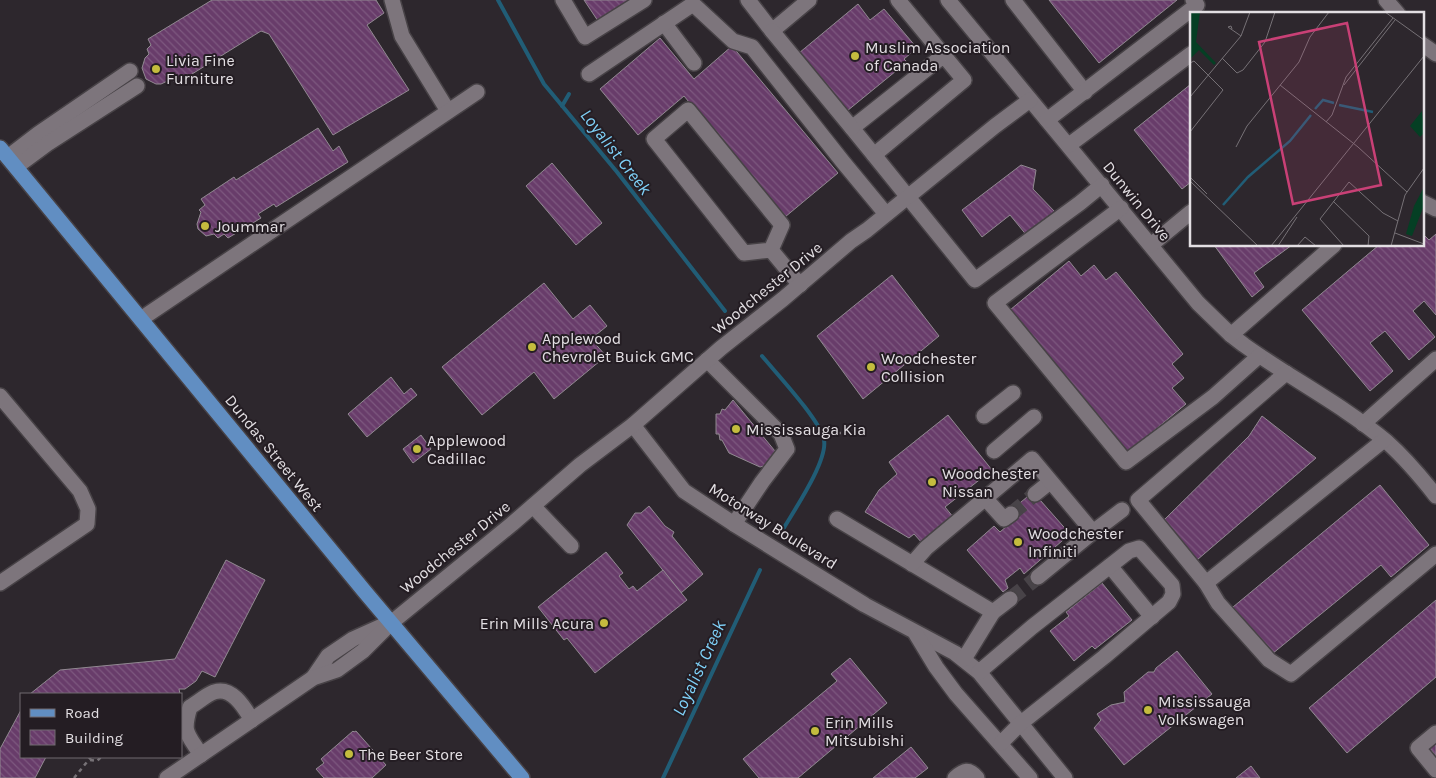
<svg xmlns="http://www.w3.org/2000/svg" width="1436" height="778" font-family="Karla,sans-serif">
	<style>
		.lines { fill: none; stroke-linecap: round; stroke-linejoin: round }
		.stream { stroke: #215d76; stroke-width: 4 }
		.building { fill: url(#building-back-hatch); stroke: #918991 }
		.minor-tunnel { stroke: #484348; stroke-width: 15; stroke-dasharray: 15 8; stroke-linecap: butt }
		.minor-casing { stroke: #474246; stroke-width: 18 }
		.major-casing { stroke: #474246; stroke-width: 18 }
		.path { stroke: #777277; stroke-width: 2.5; stroke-dasharray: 4 4; stroke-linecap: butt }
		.minor { stroke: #7d757c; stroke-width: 15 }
		.major { stroke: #618ec2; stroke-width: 15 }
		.poi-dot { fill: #c4bc3e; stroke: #241d23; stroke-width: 2 }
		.labels { text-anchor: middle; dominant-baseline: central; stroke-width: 4; stroke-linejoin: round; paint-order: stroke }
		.poi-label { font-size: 16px; fill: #e3dfe3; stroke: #241d23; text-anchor: start }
		.street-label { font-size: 16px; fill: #e3dfe3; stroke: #241d23 }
		.water-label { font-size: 18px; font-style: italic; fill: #7fd1f8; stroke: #241d23 }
		.inset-river { fill: none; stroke: #215d76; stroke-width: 2.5 }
		.inset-road { fill: none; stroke: #767176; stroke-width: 1 }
		.view { fill: #c94076; fill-opacity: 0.15; stroke: #c94076; stroke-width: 2.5 }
		.inset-edge { fill: none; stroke: #e3dfe3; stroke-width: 2.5 }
	</style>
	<defs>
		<pattern id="building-back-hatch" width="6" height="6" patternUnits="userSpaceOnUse" patternTransform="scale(1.25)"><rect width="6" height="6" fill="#683c6a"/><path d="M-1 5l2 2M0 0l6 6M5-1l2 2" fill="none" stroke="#7d587f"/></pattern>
	</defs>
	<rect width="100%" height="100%" fill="#2d272d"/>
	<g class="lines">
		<g class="stream">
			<path d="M498,0l46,84 73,88 108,139"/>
			<path d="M562,106l7,-12"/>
			<path d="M762,356c14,17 59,65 62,84 4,21 -31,72 -42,91"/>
			<path d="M663,778l97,-208"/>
		</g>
	</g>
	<g class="building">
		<path d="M212,0h164l8,13 -17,12 42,65 -76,45 -64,-101 -8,-3 -85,53 -4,-5 -11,5h-5l-10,-5 -4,-11 3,-10 4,-4 -2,-5 4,-4 -3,-6z"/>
		<path d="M584,0h52l-36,24z"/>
		<path d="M1049,0h128l-78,63z"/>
		<path d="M858,4l12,16 14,-11 33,39 -13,11 3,3 -60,49 -48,-58z"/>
		<path d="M660,38l34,41 38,-33 106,127 -53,44 -101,-121 -46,39 -38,-46z"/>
		<path d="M1191,84v98l-9,7 -48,-59z"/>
		<path d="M318,128l15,23 6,-5 9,16 -72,45 -2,-3 -16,10 3,4 -33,20 -4,-4 -6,4 -4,-4 -8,2 -8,-7 -1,-5 4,-12 -2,-2 6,-5 -4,-6 33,-22 2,3z"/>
		<path d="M552,163l50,60 -26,22 -50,-59z"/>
		<path d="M1021,165l15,5 -3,19 22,23 -27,25 -18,-22 -28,22 -20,-27z"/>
		<path d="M1422,233l7,7 7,-6v81l-12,-14 -11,10 22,26 -26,23 -24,-29 -15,12 23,28 -23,20 -68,-81 77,-65h43z"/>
		<path d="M1214,245h78l-38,28 10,14 -12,10z"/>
		<path d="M1069,261l12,15 13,-11 12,15 10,-8 67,82 -11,10 12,14 -12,10 14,16 -59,49 -117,-143z"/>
		<path d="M892,275l47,61 -76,63 -46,-63z"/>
		<path d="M544,283l29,36 17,-14 17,21 -16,13 15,17 -52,43 -20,-27 -52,43 -40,-48z"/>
		<path d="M391,377l13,17 7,-6 6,7 -50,42 -19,-23z"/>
		<path d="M733,400l42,51 -7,14 -8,2 -31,-14 -7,-13h-2l-1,-6h-3v-20h4l2,-5 3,1z"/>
		<path d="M948,415l44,55 -47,37 9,11 -31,26 -9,-10 -5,4 -44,-26 14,-22 18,-16 -8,-12z"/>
		<path d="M1262,416l54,42 -119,102 -33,-40 85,-84z"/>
		<path d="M421,435l10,14 -18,14 -10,-14z"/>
		<path d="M1380,485l49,60 -38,32 -10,-12 -109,89 -39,-47z"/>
		<path d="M1033,492l37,42 -46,40 -4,-6 -15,12 3,8 -5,4 -36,-42 27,-24 6,6 15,-13 -6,-7z"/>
		<path d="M649,506l16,20 9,6 -2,4 31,38 -22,19 -54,-68 8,-12h6z"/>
		<path d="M606,552l17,21 -4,3 10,13 4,-3 4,5 26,-21 24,30 -92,73 -28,-35 -3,2 -26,-33z"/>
		<path d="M226,560l39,20 -50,97 -13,-6 -6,10 -11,8h-6l1,5h-150l30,-24 115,-11z"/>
		<path d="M1102,583l30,37 -37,29 -3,-3 -18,15 -24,-30 19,-15 -3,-4z"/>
		<path d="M1436,600v77l-89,76 -38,-45z"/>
		<path d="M1177,651l35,43 -88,71 -30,-37 7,-8 -4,-6 14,-9 14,-3 -1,-10 24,-20h6l2,-4z"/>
		<path d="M850,658l37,45 -89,75h-39l-16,-19 94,-78 -6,-7z"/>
		<path d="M21,710v47h25l-11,21h-35v-29z"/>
		<path d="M353,731l1,1 2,-1 30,34 -14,13h-48l-8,-9 8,-6 -3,-4z"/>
		<path d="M1436,740v16l-8,-10z"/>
		<path d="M911,747l17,21 -13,10h-42z"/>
		<path d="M1251,766l9,12h-24z"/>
	</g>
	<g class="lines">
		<g class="minor-tunnel">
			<path d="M1011,514l24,-20"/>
			<path d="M1010,599l28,-22"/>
		</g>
		<g class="minor-casing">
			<g id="minor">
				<path d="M392,0l10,36 46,75"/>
				<path d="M563,0l22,37 59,-37"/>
				<path d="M748,0l24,31 37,-31"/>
				<path d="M898,0l66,80 -90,75 -22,-27 92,-73"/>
				<path d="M948,0l250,303 33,32 13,10c46,33 99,60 143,97 18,16 34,35 49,54"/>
				<path d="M1013,0l72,92"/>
				<path d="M1386,0l12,14"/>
				<path d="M664,23l30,40"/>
				<path d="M772,31l80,97"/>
				<path d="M1422,44l14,10"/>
				<path d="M589,74l104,-70 40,37 19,6 91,115 43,52"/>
				<path d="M1047,120l150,-115 -4,-5"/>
				<path d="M1069,145l122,-91"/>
				<path d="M874,155l101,125 105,-77 22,-18"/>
				<path d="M8,157l30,-23 92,-63"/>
				<path d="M16,167l31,-23 90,-58"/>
				<path d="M1422,202l14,7"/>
				<path d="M1121,208l-126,95 131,159 87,-65 46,-41"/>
				<path d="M1151,245l40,-33"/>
				<path d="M771,250l11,-25 -94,-115 -34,29 90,114 27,-3 29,35"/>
				<path d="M141,319l336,-227"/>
				<path d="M1231,335l103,-90"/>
				<path d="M707,360l74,74 6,15 -25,33 -28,42"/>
				<path d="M1286,373l-148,127 68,83 178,-143"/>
				<path d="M0,396l80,95 8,18 -1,15 -87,59"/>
				<path d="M984,416l29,-23"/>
				<path d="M1363,424l73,-65"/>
				<path d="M633,425l51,66 50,33 131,81 90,48 24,19 86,106"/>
				<path d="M994,451l40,-34"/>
				<path d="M1035,494l15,-12"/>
				<path d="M985,498l19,21 7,-5"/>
				<path d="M533,506l38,40"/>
				<path d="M837,519l156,93 17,-13"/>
				<path d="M912,564l14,-16 106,-89 61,73"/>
				<path d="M1110,566l42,51"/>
				<path d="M1038,577l55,-45 29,-22"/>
				<path d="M1206,583l12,20 51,57 22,14 145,-120"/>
				<path d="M916,634l20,33 20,27 74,84"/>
				<path d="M964,659l29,-47"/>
				<path d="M979,672l53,-45 97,-76 10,-3 33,37 1,9 -4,8 -65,55 -84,67 -19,19"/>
				<path d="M313,678l15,-22 25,-17 31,-14"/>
				<path d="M1436,733l-18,15 18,22"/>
				<path d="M201,755c-14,-22 -19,-22 -11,-48 7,-4 16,-12 24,-15 18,-6 30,15 38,28"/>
				<path d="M167,778l146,-100 24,-8 26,-19 28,-28 121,-99 68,-59 53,-40 88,-77 62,-49 68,-58 16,-11 128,-104 35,-26"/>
				<path d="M955,778c9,-8 14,-10 22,0"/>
			</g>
		</g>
		<g class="major-casing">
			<path id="major" d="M0,148l365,444 157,186"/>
		</g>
		<g class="path">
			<path d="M797,434l48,-1 22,-5"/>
			<path d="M90,760l7,1 4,-4"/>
			<path d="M74,778l17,-21"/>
		</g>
		<use href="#minor" class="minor"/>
		<use href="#major" class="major"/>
	</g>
	<g class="poi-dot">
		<circle cx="855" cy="56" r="5"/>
		<circle cx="156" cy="69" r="5"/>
		<circle cx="205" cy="226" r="5"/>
		<circle cx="532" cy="347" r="5"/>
		<circle cx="871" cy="367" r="5"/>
		<circle cx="736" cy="429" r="5"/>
		<circle cx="417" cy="449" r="5"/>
		<circle cx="932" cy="482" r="5"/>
		<circle cx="1018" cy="542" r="5"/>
		<circle cx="604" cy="623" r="5"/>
		<circle cx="1148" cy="710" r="5"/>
		<circle cx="815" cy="731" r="5"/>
		<circle cx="349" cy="754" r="5"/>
	</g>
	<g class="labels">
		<g class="poi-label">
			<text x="865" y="47">Muslim Association<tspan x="865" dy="18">of Canada</tspan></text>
			<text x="166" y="60">Livia Fine<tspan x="166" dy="18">Furniture</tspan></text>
			<text x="215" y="226">Joummar</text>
			<text x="542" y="338">Applewood<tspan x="542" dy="18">Chevrolet Buick GMC</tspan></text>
			<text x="881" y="358">Woodchester<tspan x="881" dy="18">Collision</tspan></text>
			<text x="746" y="429">Mississauga Kia</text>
			<text x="427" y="440">Applewood<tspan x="427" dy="18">Cadillac</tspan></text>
			<text x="942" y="473">Woodchester<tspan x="942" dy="18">Nissan</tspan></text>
			<text x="1028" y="533">Woodchester<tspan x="1028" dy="18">Infiniti</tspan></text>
			<text x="594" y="623" text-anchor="end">Erin Mills Acura</text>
			<text x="1158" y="701">Mississauga<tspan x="1158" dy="18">Volkswagen</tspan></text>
			<text x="825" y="722">Erin Mills<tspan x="825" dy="18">Mitsubishi</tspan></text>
			<text x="359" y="754">The Beer Store</text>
		</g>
		<g class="street-label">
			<text transform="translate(1137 201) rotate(51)">Dunwin Drive</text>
			<text transform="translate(767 288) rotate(-39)">Woodchester Drive</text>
			<text transform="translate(274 453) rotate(51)">Dundas Street West</text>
			<text transform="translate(773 526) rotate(32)">Motorway Boulevard</text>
			<text transform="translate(455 547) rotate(-39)">Woodchester Drive</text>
		</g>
		<g class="water-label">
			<text transform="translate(616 152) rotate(52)">Loyalist Creek</text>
			<text transform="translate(699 668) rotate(-65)">Loyalist Creek</text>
		</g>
	</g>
	<g transform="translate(1190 12)">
		<rect width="234" height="234" fill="#2d272d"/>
		<path d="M232,99l2,22 -4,4 -10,-11z" fill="#053f24"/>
		<path d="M0,0h10l-4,30 20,21 -2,2 -15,-15 -9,9zM234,175l-1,21 -11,28 -6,-2 8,-28z" fill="#053f24"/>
		<path class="inset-river" d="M149,93l34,7M125,97l8,-9 11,3M33,193l25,-28 42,-36 21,-26"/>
		<path class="inset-road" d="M195,0l39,28M42,17l-1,-3 -3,1 13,9M32,46l15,15 6,-3 22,-28 10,-30M0,51l4,-2 29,29 -33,42M90,73l78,62 49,45M154,73l51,-65M0,85l51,-61 9,-24M136,110l6,-7 14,-38 47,-59M46,135l11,-21 52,-64 11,-25 19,-25M0,165l17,17M0,169l68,65M143,189l36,35 -1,10M205,221l29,11M81,234l153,-190M88,234l19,-29M107,234l8,-9 11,9M154,234l-24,-27 29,-37 34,31 15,8M201,234l14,-51 19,-27"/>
		<path class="view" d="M157,11l34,162 -88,19 -34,-162z"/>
		<rect width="234" height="234" class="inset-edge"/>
	</g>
	<rect x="20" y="693" width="162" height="65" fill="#241d23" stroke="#706b70"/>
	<rect x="30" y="709" width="25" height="8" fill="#618ec2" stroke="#706b70"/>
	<text x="65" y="718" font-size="15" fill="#e3dfe3">Road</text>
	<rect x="30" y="730" width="25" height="15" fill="url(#building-back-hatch)" stroke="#706b70"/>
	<text x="65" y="743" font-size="15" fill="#e3dfe3">Building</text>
</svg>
